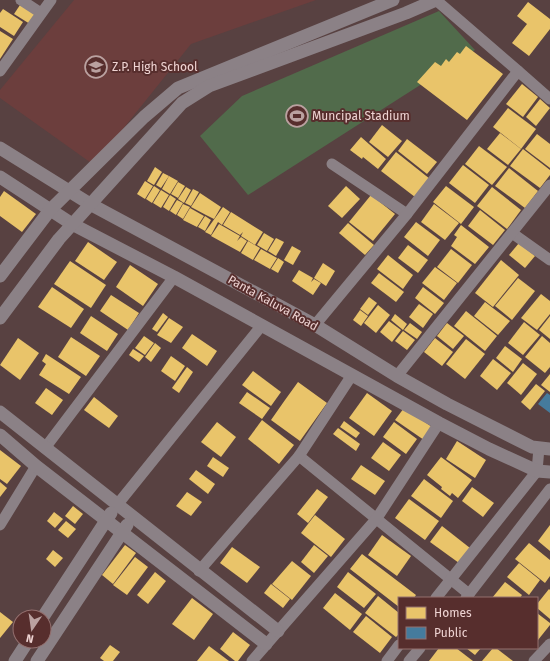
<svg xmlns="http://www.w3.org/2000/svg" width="550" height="661" font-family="'Fira Sans',sans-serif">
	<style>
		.built { fill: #6c3e3d }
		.green { fill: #516b4b }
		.homes { fill: #e9c46a }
		.public { fill: #457b9d }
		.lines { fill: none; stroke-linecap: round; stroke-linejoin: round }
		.minor { stroke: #8b8186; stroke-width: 11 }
		.tertiary { stroke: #8b8186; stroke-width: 13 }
		.labels { text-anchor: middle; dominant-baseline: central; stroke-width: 4; stroke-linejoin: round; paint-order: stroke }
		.poi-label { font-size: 12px; fill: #efd4d3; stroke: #572e2d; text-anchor: start }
		.street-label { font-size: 12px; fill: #efd4d3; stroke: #572e2d }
	</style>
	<rect width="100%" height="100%" fill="#584141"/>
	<path class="built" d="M74,0h242l-125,44 -97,121 -94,-67v-8z"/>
	<path class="green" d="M439,11l36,39 -227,145 -48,-59 42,-40z"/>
	<g class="homes">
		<path d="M528,2l22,17v10l-21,27 -17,-13 15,-19 -10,-8z"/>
		<path d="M20,5l16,10 -6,9 -16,-10z"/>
		<path d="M3,9l20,13 -9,14 -14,-9v-14z"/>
		<path d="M0,31l13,8 -13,20z"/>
		<path d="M466,46l37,28 -36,46 -50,-38 18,-20 6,4 5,-7 3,3 8,-10 3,2z"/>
		<path d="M522,84l16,13 -15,20 -17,-13z"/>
		<path d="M540,99l10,9 -14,18 -10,-9z"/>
		<path d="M508,108l28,21 -15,20 -28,-22z"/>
		<path d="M382,125l20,16 -14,16 -19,-15z"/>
		<path d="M500,133l21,16 -13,16 -21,-16z"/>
		<path d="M537,134l13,10v24l-25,-19z"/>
		<path d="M361,137l25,22 -8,10 -15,-12 -1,2 -12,-9z"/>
		<path d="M407,139l30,23 -10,12 -29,-23z"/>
		<path d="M479,146l28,21 -15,18 -27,-21z"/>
		<path d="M523,149l27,21v5l-10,13 -30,-22z"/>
		<path d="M396,152l34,27 -15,18 -34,-26z"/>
		<path d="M463,165l26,20 -14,18 -26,-20z"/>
		<path d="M155,167l7,5 -8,13 -7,-4z"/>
		<path d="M509,168l29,23 -13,17 -30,-22z"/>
		<path d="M163,173l6,3 -8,12 -5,-3z"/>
		<path d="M169,176l9,5 -8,13 -8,-5z"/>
		<path d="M145,181l8,5 -8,13 -8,-5z"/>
		<path d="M178,182l7,4 -7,12 -7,-4z"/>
		<path d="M154,186l6,4 -8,13 -6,-4z"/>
		<path d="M346,186l14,13 -18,19 -14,-12z"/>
		<path d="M446,186l28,21 -13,17 -28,-22z"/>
		<path d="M186,187l5,3 -7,13 -6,-4z"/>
		<path d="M492,187l29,23 -14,19 -30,-23z"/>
		<path d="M193,189l6,3 -8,14 -6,-3z"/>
		<path d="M161,190l8,5 -8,13 -8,-5z"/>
		<path d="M4,191l32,23 -14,18 -22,-16v-19z"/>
		<path d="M200,193l21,14 -7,12 -8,-4 2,-4 -2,4 -15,-8z"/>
		<path d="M170,195l6,4 -7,12 -6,-4z"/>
		<path d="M371,195l24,19 -22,27 -24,-19z"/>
		<path d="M177,200l6,3 -7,12 -6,-4z"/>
		<path d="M183,204l7,3 -7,12 -6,-4z"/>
		<path d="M434,204l25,19 -14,17 -24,-18z"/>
		<path d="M223,207l7,5 -8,13 -4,-3 -7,13 -6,-3z"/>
		<path d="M190,208l14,8 -7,11 -14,-7z"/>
		<path d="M480,210l25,20 -12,15 -25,-19z"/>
		<path d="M231,212l32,20 -8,13 -14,-9 2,-4 -3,3 -17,-10z"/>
		<path d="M205,216l6,4 -6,11 -7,-4z"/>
		<path d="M416,222l24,18 -12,16 -24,-19z"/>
		<path d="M348,223l26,22 -9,10 -26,-22z"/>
		<path d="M219,224l21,12 -3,5 4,-4 6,4 -7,11 -29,-16z"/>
		<path d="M461,225l28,22 -14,17 -24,-18 6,-9 -3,-2z"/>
		<path d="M264,233l10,6 -7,12 -10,-6z"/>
		<path d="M276,238l8,4 -8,14 -8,-5z"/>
		<path d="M248,241l12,7 -7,12 -12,-7z"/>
		<path d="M88,242l29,20 -13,18 -29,-19z"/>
		<path d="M519,243l16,13 -10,12 -16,-13z"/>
		<path d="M408,245l20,15 -10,13 -20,-15z"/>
		<path d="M292,246l9,5 -8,14 -9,-5z"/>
		<path d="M261,249l16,9 -7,11 -16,-9z"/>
		<path d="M451,249l21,16 -14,18 -21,-16z"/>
		<path d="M388,255l25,20 -10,14 -26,-20z"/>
		<path d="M278,258l6,4 -6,11 -7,-4z"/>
		<path d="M501,260l18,15 -26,32 -18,-14z"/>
		<path d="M70,261l36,24 -15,23 -37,-24z"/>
		<path d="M323,263l12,8 -9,15 -12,-8z"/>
		<path d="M130,265l28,19 -15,22 -27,-19z"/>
		<path d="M435,267l22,16 -13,17 -22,-17z"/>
		<path d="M299,270l14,8 -2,4 3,-3 7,4 -8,12 -21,-14z"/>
		<path d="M379,273l25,19 -8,10 -25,-19z"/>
		<path d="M518,278l17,13 -23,29 -17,-14z"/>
		<path d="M52,287l32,22 -13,19 -33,-21z"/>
		<path d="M423,287l21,16 -9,11 -20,-16z"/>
		<path d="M541,294l9,7v13l-13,16 -16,-12z"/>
		<path d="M111,295l28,18 -11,17 -28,-19z"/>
		<path d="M369,297l8,6 -9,12 -8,-6z"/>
		<path d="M485,302l25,19 -12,14 -24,-19z"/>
		<path d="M419,304l14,10 -10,14 -14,-11z"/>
		<path d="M378,305l12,10 -14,18 -12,-10z"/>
		<path d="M360,310l8,6 -7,10 -8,-6z"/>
		<path d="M466,311l31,25 -12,15 -31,-25z"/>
		<path d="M163,313l5,4 -11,15 -5,-3z"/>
		<path d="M395,314l12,10 -4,6 -12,-10z"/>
		<path d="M91,316l27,18 -11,17 -27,-18z"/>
		<path d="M550,316v23l-11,-9z"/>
		<path d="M169,318l14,9 -12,16 -14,-8z"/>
		<path d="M389,321l12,9 -9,12 -12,-10z"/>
		<path d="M524,322l16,13 -17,20 -15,-12z"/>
		<path d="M410,323l12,9 -5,7 -13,-9z"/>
		<path d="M447,323l17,13 -11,13 -16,-13z"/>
		<path d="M403,331l12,9 -8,10 -12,-9z"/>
		<path d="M192,334l25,17 -10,15 -25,-18z"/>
		<path d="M144,336l10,7 -9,12 -10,-7z"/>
		<path d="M542,336l8,7v24l-5,6 -20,-16z"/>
		<path d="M71,337l29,19 -14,20 -28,-19z"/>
		<path d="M18,338l21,15 -19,27 -20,-15z"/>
		<path d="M435,338l18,14 -11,14 -18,-14z"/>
		<path d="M466,339l19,15 -20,25 -19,-15z"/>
		<path d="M155,343l6,5 -10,14 -6,-5z"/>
		<path d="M505,346l17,13 -9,13 -17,-14z"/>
		<path d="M133,349l11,7 -5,6 -10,-7z"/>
		<path d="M46,354l35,23 -12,17 -30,-19 7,-11 -4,-3z"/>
		<path d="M171,356l14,10 -10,15 -14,-10z"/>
		<path d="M493,359l18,14 -14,17 -17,-14z"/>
		<path d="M523,363l14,11 -16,21 -14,-12z"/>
		<path d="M187,367l6,5 -14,21 -7,-5z"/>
		<path d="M253,371l28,21 -10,14 -29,-21z"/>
		<path d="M550,374v18l-9,-7z"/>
		<path d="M298,382l29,21 -27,38 -29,-21 14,-20 18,13 -18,-13z"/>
		<path d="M536,384l9,7 -15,19 -9,-8z"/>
		<path d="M46,388l17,12 -11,15 -17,-12z"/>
		<path d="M247,392l23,16 -8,11 -23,-16z"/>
		<path d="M367,393l25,18 -18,25 -25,-18z"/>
		<path d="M94,397l24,19 -9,12 -25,-18z"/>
		<path d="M404,408l28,19 -8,13 -29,-20z"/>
		<path d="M262,420l32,25 -15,19 -31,-25z"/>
		<path d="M344,421l16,12 -4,5 -16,-11z"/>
		<path d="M217,422l19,15 -15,20 -20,-15z"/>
		<path d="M394,422l23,17 -11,15 -23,-17z"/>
		<path d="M338,428l22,16 -4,7 -23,-17z"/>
		<path d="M457,441l29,19 -11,18 -29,-19z"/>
		<path d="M383,442l18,13 -12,16 -18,-13z"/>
		<path d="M0,450l21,16 -14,18 -7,-5z"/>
		<path d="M213,457l16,11 -6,9 -16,-11z"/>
		<path d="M441,457l31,23 -14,18 -6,-5 -2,3 -9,-7 1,-2 -15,-12z"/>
		<path d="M361,465l24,16 -10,14 -24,-16z"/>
		<path d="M196,470l19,14 -7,10 -19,-15z"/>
		<path d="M424,479l29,22 -12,17 -30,-22z"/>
		<path d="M0,482l7,6 -7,9z"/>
		<path d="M472,487l22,16 -11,14 -21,-16z"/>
		<path d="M317,489l11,8 -20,26 -11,-9z"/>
		<path d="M187,492l15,10 -11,14 -15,-10z"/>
		<path d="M409,499l30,22 -14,19 -30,-22z"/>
		<path d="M73,506l10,8 -8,10 -10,-8z"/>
		<path d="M54,512l9,7 -8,9 -8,-7z"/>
		<path d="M315,515l30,24 -14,18 -30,-24z"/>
		<path d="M66,521l10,8 -8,9 -10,-8z"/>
		<path d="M550,525v26l-12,-10z"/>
		<path d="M442,526l28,22 -11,15 -29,-21z"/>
		<path d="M382,535l29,21 -14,20 -29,-21z"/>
		<path d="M529,543l21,17v16l-5,7 -30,-24z"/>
		<path d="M125,545l11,8 -23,31 -11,-9z"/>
		<path d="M314,545l14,11 -14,17 -13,-11z"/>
		<path d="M232,547l28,20 -13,16 -27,-20z"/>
		<path d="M53,550l10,8 -8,9 -9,-8z"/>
		<path d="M362,554l54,41 -2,3h-15v9l-49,-38z"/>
		<path d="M135,557l13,10 -21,28 -14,-10z"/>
		<path d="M292,561l19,15 -19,24 -20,-16z"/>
		<path d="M519,563l21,17 -11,15 -22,-18z"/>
		<path d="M155,572l11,9 -18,23 -11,-9z"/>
		<path d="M348,572l28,22 -12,14 -27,-21z"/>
		<path d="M505,582l17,13 -2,3h-28z"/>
		<path d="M271,584l19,15 -7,9 -19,-15z"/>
		<path d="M549,589l1,1v29l-13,-11v-4z"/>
		<path d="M335,593l27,21 -12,16 -27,-22z"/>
		<path d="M378,596l21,17v21l-3,3 -31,-24z"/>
		<path d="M192,598l21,16 -19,26 -22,-16z"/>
		<path d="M0,612l13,10 -13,16z"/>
		<path d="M537,613l13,10v2l-12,15z"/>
		<path d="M366,616l26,21 -12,16 -27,-21z"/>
		<path d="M233,632l17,13 -12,16h-3l-15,-12z"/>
		<path d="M110,645l10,7 -7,9h-9l-4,-3z"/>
		<path d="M209,646l20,15h-32z"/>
		<path d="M439,648h17l17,13h-44z"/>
		<path d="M466,648h15l-6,7z"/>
		<path d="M493,648h3l17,13h-31z"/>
	</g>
	<path class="public" d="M547,393l3,2v18l-12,-9z"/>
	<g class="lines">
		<g class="minor">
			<path d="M21,0l20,13"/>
			<path d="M436,0l82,71"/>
			<path d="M0,71l51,-71"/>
			<path d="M332,164l75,50"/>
			<path d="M512,233l38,27"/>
			<path d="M315,325l92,-111 111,-143 32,28"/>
			<path d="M397,376l153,-191"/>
			<path d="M45,448l129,-171"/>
			<path d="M299,456l170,138"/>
			<path d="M117,505l145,-180"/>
			<path d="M0,525l36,-59"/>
			<path d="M199,571l100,-115 53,-81"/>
			<path d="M436,598l101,-127 2,-23"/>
			<path d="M466,598l84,-109"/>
			<path d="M252,661l125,-143 62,-95"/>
			<path d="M387,661l12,-16"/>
			<path d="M409,661l11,-13"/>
			<path d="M534,661l16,-17"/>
		</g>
		<g class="tertiary">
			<path d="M0,148l90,56 225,121 82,51 50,28 85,43 18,2"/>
			<path d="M0,177l72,47 102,53 265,146 50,26 48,22 13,1"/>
			<path d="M0,276l50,-66 94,-93 34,-29 215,-88"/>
			<path d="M0,318l59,-79 123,-136 27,-17 197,-73 30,-13"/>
			<path d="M0,412l278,219"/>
			<path d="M0,435l36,31 230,178"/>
			<path d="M43,617l68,-104"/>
			<path d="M15,661l13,-20"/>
			<path d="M37,661l90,-136"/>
		</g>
	</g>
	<defs>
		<g id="school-ring" transform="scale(1.15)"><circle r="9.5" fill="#572e2d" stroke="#baa1a0" stroke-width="1.5"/><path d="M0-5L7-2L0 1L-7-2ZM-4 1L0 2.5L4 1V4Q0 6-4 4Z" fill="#baa1a0"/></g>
		<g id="stadium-ring" transform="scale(1.15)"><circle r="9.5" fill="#572e2d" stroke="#baa1a0" stroke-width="1.5"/><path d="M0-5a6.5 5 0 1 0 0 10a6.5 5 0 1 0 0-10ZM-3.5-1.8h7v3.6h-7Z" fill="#baa1a0"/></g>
	</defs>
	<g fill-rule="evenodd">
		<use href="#school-ring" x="96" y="67"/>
		<use href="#stadium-ring" x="297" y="116"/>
	</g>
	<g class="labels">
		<g class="poi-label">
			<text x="112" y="67">Z.P. High School</text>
			<text x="312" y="116">Muncipal Stadium</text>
		</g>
		<g class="street-label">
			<text transform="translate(273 303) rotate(29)">Panta Kaluva Road</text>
		</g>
	</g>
	<rect x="398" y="597" width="140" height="52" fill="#572e2d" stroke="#94706f"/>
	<rect x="406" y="607" width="20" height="12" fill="#e9c46a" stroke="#94706f"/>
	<text x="434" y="617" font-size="12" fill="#efd4d3">Homes</text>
	<rect x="406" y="627" width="20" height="12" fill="#457b9d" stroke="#94706f"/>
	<text x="434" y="637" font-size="12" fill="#efd4d3">Public</text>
	<g transform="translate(32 629) rotate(193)"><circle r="19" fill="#572e2d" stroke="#94706f"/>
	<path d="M0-3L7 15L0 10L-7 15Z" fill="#baa1a0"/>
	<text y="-6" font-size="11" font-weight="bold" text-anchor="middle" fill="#efd4d3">N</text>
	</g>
</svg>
